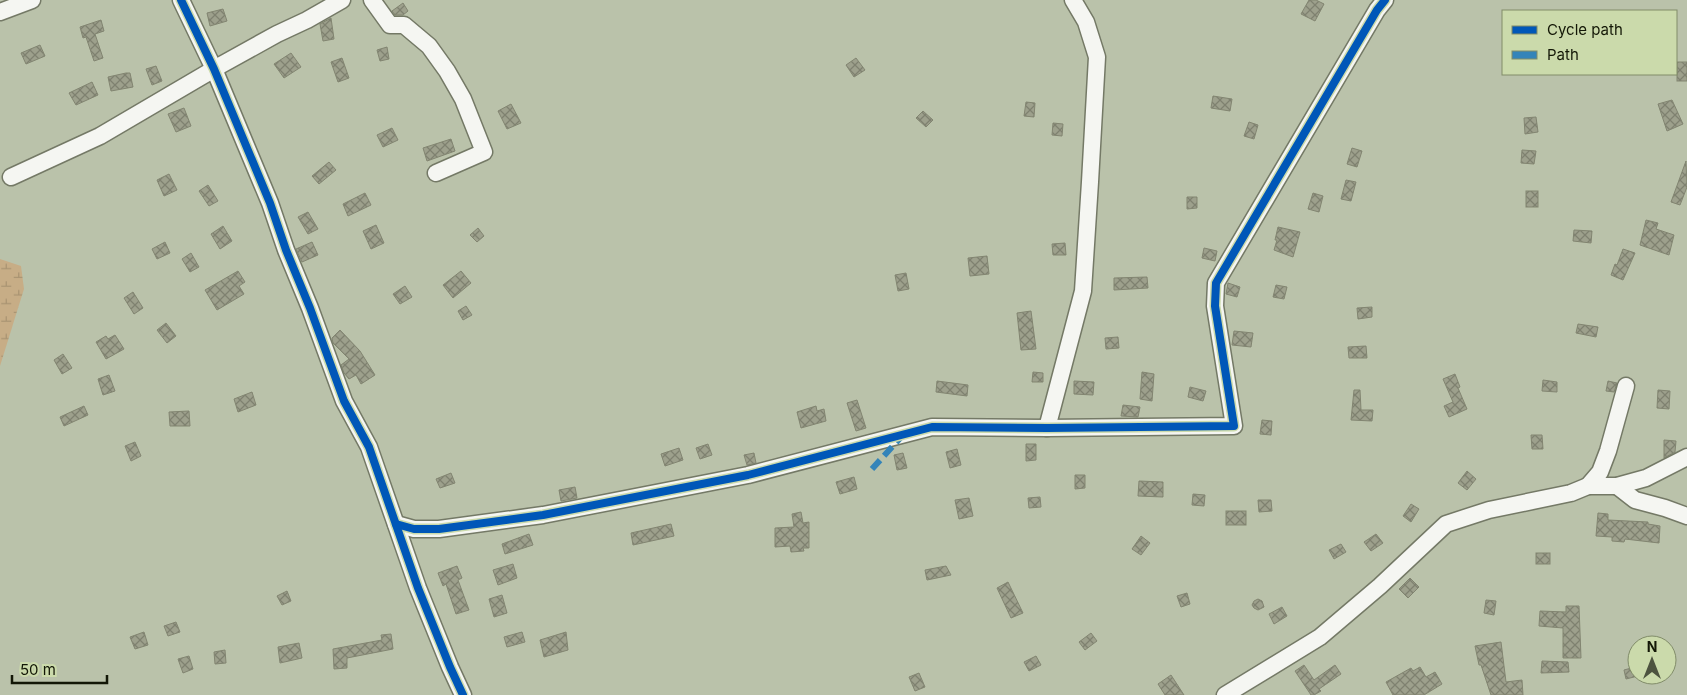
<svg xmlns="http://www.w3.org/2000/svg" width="1687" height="695" font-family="Inter,sans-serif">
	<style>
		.wetland { fill: url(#wetland-marsh) }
		.building { fill: url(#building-cross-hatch); stroke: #828571 }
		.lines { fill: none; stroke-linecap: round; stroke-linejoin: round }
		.minor-casing { stroke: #747966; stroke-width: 19 }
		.minor { stroke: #f5f6f2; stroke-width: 16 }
		.quiet { stroke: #3484b9; stroke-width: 6; stroke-dasharray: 12 6; stroke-linecap: butt }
		.cycleway-casing { stroke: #cbdaab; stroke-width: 11 }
		.cycleway { stroke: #0057b8; stroke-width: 8 }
	</style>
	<defs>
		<pattern id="wetland-marsh" width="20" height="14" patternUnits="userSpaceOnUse" patternTransform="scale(1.25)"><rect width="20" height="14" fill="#c7ad86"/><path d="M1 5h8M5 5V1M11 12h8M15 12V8" fill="none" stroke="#aa9472"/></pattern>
		<pattern id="building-cross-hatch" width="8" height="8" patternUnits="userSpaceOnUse" patternTransform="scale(1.25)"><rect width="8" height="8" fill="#9da08c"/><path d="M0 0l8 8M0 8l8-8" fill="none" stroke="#7f8170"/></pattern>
	</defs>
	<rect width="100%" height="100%" fill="#bac2aa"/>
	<path class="wetland" d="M0,259l21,7 3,23 -24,77z"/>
	<g class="building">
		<path d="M1309,0h7l8,4 -9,17 -14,-7z"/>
		<path d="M403,3l5,8 -5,4h-8l-3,-4z"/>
		<path d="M223,9l4,12 -17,5 -3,-13z"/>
		<path d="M331,18l3,21 -11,2 -3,-17z"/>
		<path d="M101,20l3,11 -9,3 8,24 -9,3 -8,-24 -3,1 -3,-11z"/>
		<path d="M40,45l5,11 -19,8 -5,-11z"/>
		<path d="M387,47l2,12 -9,2 -3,-11z"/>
		<path d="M291,53l10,14 -17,11 -10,-14z"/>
		<path d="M342,58l7,20 -11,4 -7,-20z"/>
		<path d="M856,58l9,12 -11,7 -8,-12z"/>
		<rect x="1677" y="62" width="10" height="19"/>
		<path d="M156,66l6,15 -10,4 -6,-16z"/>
		<path d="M126,73h4l3,14 -22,4 -3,-14z"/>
		<path d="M92,82l6,13 -22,10 -7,-12z"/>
		<path d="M1213,96l19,3 -2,12 -19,-3z"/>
		<path d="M1672,100l11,24 -16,7 -9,-27z"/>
		<path d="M1026,102l9,1 -1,14 -10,-1z"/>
		<path d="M511,104l10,19 -14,6 -9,-18z"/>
		<path d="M184,108l7,18 -15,6 -8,-18z"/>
		<path d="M923,111l10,9 -7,7 -10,-9z"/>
		<path d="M1536,117l2,15 -13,2 -1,-16z"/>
		<path d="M1249,122l9,3 -4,14 -10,-3z"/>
		<path d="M1053,123l10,1 -1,12 -10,-1z"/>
		<path d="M392,128l6,12 -15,7 -6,-12z"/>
		<path d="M451,139l4,12 -28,10 -4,-13z"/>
		<path d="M1352,148l10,3 -5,16 -10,-3z"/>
		<path d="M1522,150l14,1 -2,13 -13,-1z"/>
		<path d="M1686,161l1,26 -7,18 -9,-3z"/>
		<path d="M329,162l7,8 -17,14 -7,-8z"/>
		<path d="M169,174l8,16 -13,6 -7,-16z"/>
		<path d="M1346,180l10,2 -5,19 -10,-2z"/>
		<path d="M208,185l10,16 -9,5 -10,-15z"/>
		<rect x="1526" y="191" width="12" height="16"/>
		<path d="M365,193l6,12 -23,11 -5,-12z"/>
		<path d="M1313,193l10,3 -4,16 -11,-3z"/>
		<path d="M1187,197h10v11l-10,1z"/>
		<path d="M308,212l10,17 -10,5 -10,-17z"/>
		<path d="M1646,220l12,3 -2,6 18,6 -5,20 -29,-10z"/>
		<path d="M376,225l8,18 -13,6 -8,-18z"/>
		<path d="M223,226l9,15 -12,8 -9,-15z"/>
		<path d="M1278,227l22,5 -7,25 -19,-7 3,-10h-2z"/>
		<path d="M478,228l6,8 -7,6 -7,-7z"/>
		<path d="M1574,230l18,1 -1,12 -18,-2z"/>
		<path d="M165,242l5,11 -13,6 -5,-10z"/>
		<path d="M312,242l6,13 -16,7 -6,-13z"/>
		<path d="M1065,243l1,12h-13l-1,-11z"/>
		<path d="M1204,248l13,3 -2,10 -13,-3z"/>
		<path d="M1623,249l12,4 -12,27 -12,-5 4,-11 2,1z"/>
		<path d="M191,253l8,14 -9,5 -8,-13z"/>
		<path d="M987,256l2,18 -19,2 -2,-18z"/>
		<path d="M238,271l7,11 -6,4 5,8 -27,16 -12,-20z"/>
		<path d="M461,271l10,12 -18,15 -10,-13z"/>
		<path d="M906,273l3,16 -11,2 -3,-16z"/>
		<path d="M1147,277l1,11 -34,2v-12z"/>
		<path d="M1228,283l12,4 -3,10 -11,-3z"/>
		<path d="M1276,285l11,2 -3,12 -11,-2z"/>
		<path d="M405,286l7,11 -12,7 -7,-10z"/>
		<path d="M133,292l10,16 -9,6 -10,-16z"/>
		<path d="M466,306l6,9 -9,5 -5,-9z"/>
		<path d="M1372,307v10l-14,2 -1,-11z"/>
		<path d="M1031,311l5,38 -15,1 -4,-37z"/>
		<path d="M166,323l10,13 -9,7 -10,-13z"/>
		<path d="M1578,324l20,3 -2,10 -20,-4z"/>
		<path d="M340,330l20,21 15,24 -14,9 -5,-9 -7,4 -5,-6 -3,-8 8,-6 -16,-16 -1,-5z"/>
		<path d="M1234,331l19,2 -2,14 -19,-2z"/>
		<path d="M115,335l9,14 -18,10 -10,-17 10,-6 2,3z"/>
		<path d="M1118,337l1,11 -13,1 -1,-11z"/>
		<path d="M1366,346l1,12h-18l-1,-11z"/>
		<path d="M63,354l9,14 -10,6 -8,-14z"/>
		<path d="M1033,372l10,1v9h-11z"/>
		<path d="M1142,372l12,2 -2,27 -12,-2z"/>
		<path d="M1455,374l5,13 -2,1 9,21 -18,8 -5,-11 9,-4 -10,-23z"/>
		<path d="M109,375l6,16 -12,4 -5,-16z"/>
		<path d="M1543,380l14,2v10l-15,-1z"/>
		<path d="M937,381l31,4 -1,11 -31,-4z"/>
		<path d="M1074,381l20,1 -1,13 -19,-1z"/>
		<path d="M1608,381l9,2 -3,9 -8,-1z"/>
		<path d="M1190,387l16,4 -3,10 -15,-4z"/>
		<path d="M1354,390h6l1,20h12l-1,11 -21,-1z"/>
		<path d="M1658,390l12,1 -1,18 -12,-1z"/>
		<path d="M252,392l4,13 -18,7 -4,-13z"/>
		<path d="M857,400l9,28 -10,3 -9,-28z"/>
		<path d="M1123,405l17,2 -2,10 -17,-1z"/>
		<path d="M84,406l4,9 -24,11 -4,-9z"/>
		<path d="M816,406l1,5 7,-2 2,12 -25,7 -4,-16z"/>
		<path d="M189,411l1,15h-20l-1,-14z"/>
		<path d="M1262,420l10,1 -1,14 -11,-1z"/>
		<path d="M1531,435h11l1,14h-11z"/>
		<path d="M1664,440l12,1 -1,11 -11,6z"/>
		<path d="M135,442l6,14 -10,5 -6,-15z"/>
		<path d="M708,444l4,11 -12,4 -4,-11z"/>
		<path d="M1026,444h10v16l-10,1z"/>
		<path d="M679,448l4,12 -18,6 -4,-12z"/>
		<path d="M957,449l4,16 -11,3 -4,-16z"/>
		<path d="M754,453l2,10 -9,2 -3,-10z"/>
		<path d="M903,453l4,15 -10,2 -3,-15z"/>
		<path d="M1467,471l9,8 -9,11 -9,-7z"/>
		<path d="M451,473l4,10 -15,5 -4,-9z"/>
		<path d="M1075,475h10v13l-10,1z"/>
		<path d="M854,477l3,12 -17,5 -4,-12z"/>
		<path d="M1139,481l24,1v15l-25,-1z"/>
		<path d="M575,487l2,11 -16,3 -2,-11z"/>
		<path d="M1193,494l12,1 -1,11 -12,-1z"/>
		<path d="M1040,497l1,10 -12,1 -1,-10z"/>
		<path d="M969,498l4,18 -14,3 -4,-19z"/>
		<path d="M1258,500h13l1,11 -13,1z"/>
		<path d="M1411,504l8,5 -8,13 -8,-6z"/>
		<rect x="1226" y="511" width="20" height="14"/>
		<path d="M801,512l2,11 6,-1v26h-6l1,3 -13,1 -1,-6 -15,1v-19l19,-1 -2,-13z"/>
		<path d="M1598,513l10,1v6l40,2v2l12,2 -1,17 -34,-4 -1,3 -12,-1v-4l-16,-1z"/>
		<path d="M671,524l3,12 -41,9 -2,-12z"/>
		<path d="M529,534l4,11 -28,9 -3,-10z"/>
		<path d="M1376,534l7,9 -12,8 -7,-9z"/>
		<path d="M1141,536l9,7 -9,12 -9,-6z"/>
		<path d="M1341,544l5,8 -12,7 -5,-9z"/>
		<rect x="1536" y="553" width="14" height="11"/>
		<path d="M513,564l4,14 -19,7 -5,-15z"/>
		<path d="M457,566l5,12 -4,2 11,30 -13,4 -10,-30 -3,2 -5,-13z"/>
		<path d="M946,566l5,9 -24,5 -2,-10z"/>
		<path d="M1410,578l9,9 -11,11 -9,-9z"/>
		<path d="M1008,582l15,31 -12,5 -14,-30z"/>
		<path d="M287,591l4,10 -9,4 -5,-9z"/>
		<path d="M1187,593l3,11 -9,3 -4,-11z"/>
		<path d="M502,595l5,18 -13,4 -5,-18z"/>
		<path d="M1258,599l4,2 2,6 -6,3 -4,-2 -2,-3 2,-4z"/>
		<path d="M1486,600l10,1 -2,14 -10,-2z"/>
		<path d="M1566,606h13l2,52h-18v-30l-24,-2 1,-15 26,1z"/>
		<path d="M1282,607l5,9 -13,8 -5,-10z"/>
		<path d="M176,622l4,10 -12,4 -4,-10z"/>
		<path d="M144,632l4,13 -13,4 -5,-12z"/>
		<path d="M522,632l3,10 -18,5 -3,-10z"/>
		<path d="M566,632l2,18 -24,7 -4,-17z"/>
		<path d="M1091,633l6,8 -12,9 -6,-8z"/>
		<path d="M391,634l2,15 -46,9v10l-13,1 -1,-20 49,-9 -1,-5z"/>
		<path d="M1501,642l5,40 16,-2 1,15h-32l-10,-30h-2l-4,-19z"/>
		<path d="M299,643l3,15 -22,5 -2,-16z"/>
		<path d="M225,650l1,13 -11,1 -1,-12z"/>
		<path d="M189,656l4,13 -10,4 -5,-14z"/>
		<path d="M1036,656l5,9 -12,6 -5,-9z"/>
		<path d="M1542,661l26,1 1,10 -28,1z"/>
		<path d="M1304,665l10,15 21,-15 6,9 -22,15 2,2 -7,4h-3l-16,-24z"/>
		<path d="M1420,667l6,10 9,-5 7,12 -18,11h-31l-7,-13 25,-14 2,3z"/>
		<path d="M1635,667l3,9 -12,3 -2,-9z"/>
		<path d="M919,673l6,14 -10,4 -6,-14z"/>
		<path d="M1171,675l13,20h-19l-7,-11z"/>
	</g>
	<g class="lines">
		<g class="minor-casing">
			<g id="minor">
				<path d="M181,0l33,69 56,134 16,47 24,58 34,93 25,46 49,141 32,79 13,28"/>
				<path d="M372,0l18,25h14l25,21 18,25 16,28 21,53 -48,21"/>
				<path d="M0,12l32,-12"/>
				<path d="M11,177l89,-41 121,-71 56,-31 30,-14 35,-20"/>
				<path d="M1047,428l36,-137 7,-109 7,-125 -11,-35 -13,-22"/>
				<path d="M1588,486l12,-14 8,-21 18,-65"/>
				<path d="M1617,486l18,14 30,8 22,8"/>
				<path d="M396,524l18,5h25l104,-14 205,-40 184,-48 115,1 187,-2 -19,-120 1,-23 161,-273 8,-10"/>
				<path d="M1225,695l95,-58 60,-51 66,-62 43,-14 82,-17 17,-7h29l29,-8 41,-21"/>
			</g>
		</g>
		<use href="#minor" class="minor"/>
		<path class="quiet" d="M872,469l30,-33"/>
		<g class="cycleway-casing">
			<g id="cycleway">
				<path d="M181,0l33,69 56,134 16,47 24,58 34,93 25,46 49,141 32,79 13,28"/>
				<path d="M396,524l18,5h25l104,-14 205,-40 184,-48 115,1 187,-2 -19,-120 1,-23 161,-273 8,-10"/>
			</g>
		</g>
		<use href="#cycleway" class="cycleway"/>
	</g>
	<rect x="1502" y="10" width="175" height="65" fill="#cbdaab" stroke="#818c69"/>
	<rect x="1512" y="26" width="25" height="8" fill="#0057b8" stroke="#818c69"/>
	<text x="1547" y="35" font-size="15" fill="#131706">Cycle path</text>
	<rect x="1512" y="51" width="25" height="8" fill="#3484b9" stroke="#818c69"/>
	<text x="1547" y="60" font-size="15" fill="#131706">Path</text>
	<g transform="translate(1652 660)"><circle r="24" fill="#cbdaab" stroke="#818c69"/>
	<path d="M0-4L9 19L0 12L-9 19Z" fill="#4d533f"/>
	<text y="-8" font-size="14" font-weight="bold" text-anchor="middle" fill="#131706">N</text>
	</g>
	<path d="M12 675v8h95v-8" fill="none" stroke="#131706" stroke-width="2.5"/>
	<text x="20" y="675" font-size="15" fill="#131706" stroke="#cbdaab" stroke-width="4" paint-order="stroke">50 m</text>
</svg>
